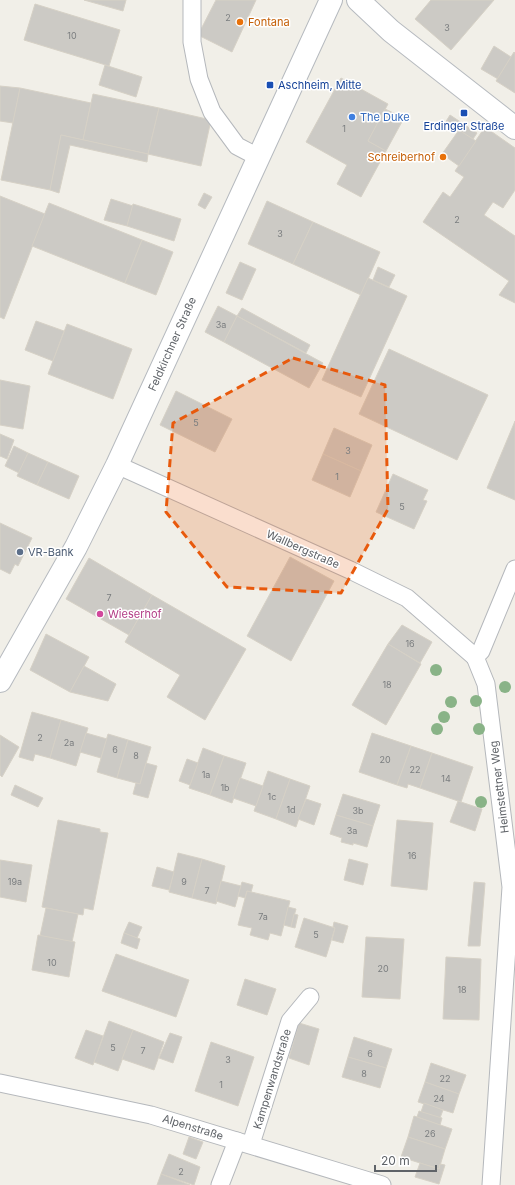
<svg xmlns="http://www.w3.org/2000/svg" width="515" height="1185" font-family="Inter,sans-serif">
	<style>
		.building { fill: #cccac5; stroke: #d6d1c6 }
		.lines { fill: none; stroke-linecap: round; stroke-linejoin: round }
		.street-casing { stroke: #b5b8bc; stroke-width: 19 }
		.secondary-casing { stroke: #b6babf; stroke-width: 24 }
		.street { stroke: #fff; stroke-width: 17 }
		.secondary { stroke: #fff; stroke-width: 22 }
		.tree { fill: #89b387 }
		.marked { fill: #e8590c; fill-opacity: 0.2; stroke: #e8590c; stroke-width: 3; stroke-dasharray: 8 5; stroke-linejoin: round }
		.food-dot { fill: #e8710a; stroke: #fff; stroke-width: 1.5 }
		.transit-dot { fill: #1a4fb4; stroke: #fff; stroke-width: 1.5 }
		.shop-dot { fill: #3f7fe0; stroke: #fff; stroke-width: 1.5 }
		.service-dot { fill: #5c6f8a; stroke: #fff; stroke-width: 1.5 }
		.hotel-dot { fill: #d1479c; stroke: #fff; stroke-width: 1.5 }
		.labels { text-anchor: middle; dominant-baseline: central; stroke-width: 3; stroke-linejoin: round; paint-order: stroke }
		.number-label { font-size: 9px; fill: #7a7d7f }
		.food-label { font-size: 11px; fill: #c56008; stroke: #fff; text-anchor: start }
		.transit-label { font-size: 11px; fill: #164399; stroke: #fff; text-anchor: start }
		.shop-label { font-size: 11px; fill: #366cbe; stroke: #fff; text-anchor: start }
		.street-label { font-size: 11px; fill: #5f6368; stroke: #fff }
		.service-label { font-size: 11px; fill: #4e5e75; stroke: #fff; text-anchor: start }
		.hotel-label { font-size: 11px; fill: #b23c85; stroke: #fff; text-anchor: start }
	</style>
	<rect width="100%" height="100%" fill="#f1efe8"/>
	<g class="building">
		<path d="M84,0h42l-3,11z"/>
		<path d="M216,0h40l-24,52 -34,-17z"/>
		<path d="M431,0h63l-43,50 -36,-31z"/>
		<path d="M35,4l85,26 -11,36 -85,-26z"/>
		<path d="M494,46l17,11 -13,22 -17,-10z"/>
		<path d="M514,52l1,1v40l-19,-12z"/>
		<path d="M105,65l37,12 -6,20 -37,-12z"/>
		<path d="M341,78l47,26 -20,37 18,10 -25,46 -24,-13 10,-19 -41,-23z"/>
		<path d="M0,86l20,2 -7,35 -13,-2z"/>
		<path d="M20,88l71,15 -8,37 -22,-5 -11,55 -49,-10z"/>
		<path d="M93,94l66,14 -11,46 -65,-14z"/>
		<path d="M159,108l52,12 -10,46 -53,-12z"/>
		<path d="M385,109l19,9 -18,33 -18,-10z"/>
		<path d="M450,115l27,18 -4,6 -28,-16z"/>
		<path d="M485,127l30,21v42l-12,18 -10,-6 -9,13 31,21v67l-16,-8 10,-14 -86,-59 20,-30 7,5 14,-20 -9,-6z"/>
		<path d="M459,130l17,11 -17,25 -17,-12z"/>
		<path d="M61,135l87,19 -1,8 -77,-17 -11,48 -9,-3z"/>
		<path d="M204,193l8,4 -7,12 -7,-4z"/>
		<path d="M0,196l45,18 -41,105 -4,-2z"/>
		<path d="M111,199l22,7 -6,20 -23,-6z"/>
		<path d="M267,201l46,21 -20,42 -45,-20z"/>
		<path d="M49,203l93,37 -17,43 -93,-37z"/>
		<path d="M133,204l48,15 -7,22 -47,-15z"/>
		<path d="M313,222l67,30 -19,43 -68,-31z"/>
		<path d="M142,240l31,12 -17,43 -31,-12z"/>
		<path d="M240,262l16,7 -14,31 -16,-7z"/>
		<path d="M378,267l17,8 -6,12 -16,-7z"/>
		<path d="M368,278l39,18 -46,101 -39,-17z"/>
		<path d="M218,306l19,10 -13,26 -19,-10z"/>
		<path d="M242,308l68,37 -4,8 -69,-37z"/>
		<path d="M237,316l86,47 -14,25 -85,-46z"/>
		<path d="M36,321l28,10 -11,30 -28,-11z"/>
		<path d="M67,324l65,25 -19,50 -65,-25z"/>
		<path d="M389,349l99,46 -31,65 -98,-46z"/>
		<path d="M0,380l30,6 -7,43 -23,-4z"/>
		<path d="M176,391l56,28 -17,33 -55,-27z"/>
		<path d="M515,421v79l-28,-12z"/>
		<path d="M334,428l38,17 -11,26 -38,-17z"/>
		<path d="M0,434l14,6 -7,19 -7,-3z"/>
		<path d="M14,446l14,7 -9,20 -14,-7z"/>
		<path d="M28,453l20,9 -11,23 -20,-9z"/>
		<path d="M323,454l38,17 -11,26 -38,-17z"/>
		<path d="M48,462l31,14 -10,23 -32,-14z"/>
		<path d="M393,474l35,16 -5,10 4,1 -13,28 -38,-17z"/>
		<path d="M0,523l32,15 -14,28 -3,-2 -5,10 -10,-5z"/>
		<path d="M290,557l44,24 -43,80 -44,-25z"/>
		<path d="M89,558l63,37 -23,40 -63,-36z"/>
		<path d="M152,595l94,54 -41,71 -38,-23 13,-22 -55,-33z"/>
		<path d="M402,625l30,17 -12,21 -32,-19z"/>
		<path d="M46,634l43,23 -19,35 -40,-22z"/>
		<path d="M388,644l33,20 -35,61 -34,-20z"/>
		<path d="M84,666l32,18 -8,17 -38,-9z"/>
		<path d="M32,712l29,8 -11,38 -15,-4 -2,7 -14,-4z"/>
		<path d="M61,720l27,8 -12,38 -26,-8z"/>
		<path d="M86,733l21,6 -6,19 -21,-6z"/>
		<path d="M372,733l39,13 -14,39 -38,-13z"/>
		<path d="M108,734l20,6 -11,38 -20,-6z"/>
		<path d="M0,735l19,12 -17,30 -2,-2z"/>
		<path d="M128,740l23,7 -11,37 -23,-6z"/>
		<path d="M411,746l21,7 -12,35 -12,-4 -1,4 -10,-3z"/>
		<path d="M203,748l21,8 -14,39 -21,-7z"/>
		<path d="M432,753l41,14 -12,35 -41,-14z"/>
		<path d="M224,756l22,7 -14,40 -22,-8z"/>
		<path d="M187,759l11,4 -8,22 -11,-4z"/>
		<path d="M146,763l11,3 -9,32 -15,-4 3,-11 4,1z"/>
		<path d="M268,771l22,8 -14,40 -22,-8z"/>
		<path d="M240,778l23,8 -7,20 -23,-8z"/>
		<path d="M290,779l20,7 -14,41 -20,-8z"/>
		<path d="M15,785l28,13 -5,9 -27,-12z"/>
		<path d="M343,794l37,11 -7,21 -37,-11z"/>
		<path d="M306,799l15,5 -7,21 -16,-6z"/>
		<path d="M458,801l24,8 -7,22 -25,-9z"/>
		<path d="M336,815l37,11 -6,21 -14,-4v2l-12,-3 1,-4 -12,-4z"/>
		<path d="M58,820l42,9v3l8,1 -15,77 -9,-2 -1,7 -41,-8z"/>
		<path d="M397,820l36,3 -6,67 -36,-4z"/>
		<path d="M178,853l24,6 -10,39 -23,-6z"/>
		<path d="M202,859l23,7 -9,38 -24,-6z"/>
		<path d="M349,859l19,5 -5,21 -19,-5z"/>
		<path d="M0,860l32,5 -6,37 -26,-5z"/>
		<path d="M157,867l17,5 -5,18 -17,-4z"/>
		<path d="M221,881l20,5 -6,21 -19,-6z"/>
		<path d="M242,882l11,3 -2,7 -4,-1 -2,7 -7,-2z"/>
		<path d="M474,882l11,1 -5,63h-12z"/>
		<path d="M247,891l43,10 -9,35 -11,-3 -2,7 -18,-5 2,-7 -14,-3z"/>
		<path d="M288,907l8,2 -5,18 -7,-2z"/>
		<path d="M46,908l32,6 -6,28 -32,-6z"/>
		<path d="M294,914l4,1 -3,13 -4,-1z"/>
		<path d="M304,918l31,10 -9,29 -31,-10z"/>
		<path d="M129,922l13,5 -5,11 -13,-5z"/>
		<path d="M334,922l14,4 -5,17 -11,-3 3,-12 -2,-1z"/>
		<path d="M124,933l16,6 -3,10 -16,-6z"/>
		<path d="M38,935l37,7 -6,35 -37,-7z"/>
		<path d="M366,937l38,2 -4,60 -38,-2z"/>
		<path d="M116,954l73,26 -13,37 -74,-26z"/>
		<path d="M446,957l35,2 -2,61 -36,-1z"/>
		<path d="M245,979l31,10 -9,26 -30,-10z"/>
		<path d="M109,1021l24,9 -15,41 -24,-9z"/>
		<path d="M299,1023l20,6 -10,36 -20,-7z"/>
		<path d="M86,1030l17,6 -10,29 -18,-7z"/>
		<path d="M133,1030l31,12 -10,28 -32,-11z"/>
		<path d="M170,1033l12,4 -9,26 -14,-5z"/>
		<path d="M354,1037l38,12 -6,19 -38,-11z"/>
		<path d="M211,1042l43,15 -16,49 -43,-15z"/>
		<path d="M348,1057l38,11 -6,20 -38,-11z"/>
		<path d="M431,1063l35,12 -7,19 -34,-12z"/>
		<path d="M425,1082l34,12 -6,19 -35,-11z"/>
		<path d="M424,1103l19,7 -3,8 -19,-6z"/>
		<path d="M419,1111l23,7 -2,7 -23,-8z"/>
		<path d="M414,1116l38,13 -7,20 -37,-12z"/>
		<path d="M189,1137l14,5 -7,17 -13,-5z"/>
		<path d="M408,1137l37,12 -6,20 -38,-12z"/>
		<path d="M169,1154l31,13 -6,18 -33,-11z"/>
		<path d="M420,1163l19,6 1,-5 5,1 -6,19 -24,-7z"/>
		<path d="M161,1174l29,11h-33z"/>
	</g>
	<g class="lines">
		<g class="street-casing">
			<g id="street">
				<path d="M192,0v42l7,37 13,33 25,34 21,11"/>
				<path d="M117,465l233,105 57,28 68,59"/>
				<path d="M0,1083l151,32 231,70"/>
				<path d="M251,1144l39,-123 20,-24"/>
				<path d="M220,1185l17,-44"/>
				<path d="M491,1185l20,-298 -25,-203 -11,-27 6,-6 34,-82"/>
			</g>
		</g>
		<g class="secondary-casing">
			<g id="secondary">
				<path d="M358,0l33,31 124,97"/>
				<path d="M0,681l76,-134 41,-82 214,-465"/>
			</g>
		</g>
		<use href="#street" class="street"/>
		<use href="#secondary" class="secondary"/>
	</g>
	<g class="tree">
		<circle cx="436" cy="670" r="6"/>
		<circle cx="505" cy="687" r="6"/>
		<circle cx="476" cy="701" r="6"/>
		<circle cx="451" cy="702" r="6"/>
		<circle cx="444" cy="717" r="6"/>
		<circle cx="437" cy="729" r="6"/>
		<circle cx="479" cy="729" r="6"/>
		<circle cx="481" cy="802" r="6"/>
	</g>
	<path class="marked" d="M293,358l92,27 3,124 -47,84 -114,-6 -61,-75 7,-89z"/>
	<g class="food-dot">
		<circle cx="240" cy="22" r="4"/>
		<circle cx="443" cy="157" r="4"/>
	</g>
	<g class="transit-dot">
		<rect x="266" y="81" width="8" height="8" rx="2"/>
		<rect x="460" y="109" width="8" height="8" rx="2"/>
	</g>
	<circle class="shop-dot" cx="352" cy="117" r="4"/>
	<circle class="service-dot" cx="20" cy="552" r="4"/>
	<circle class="hotel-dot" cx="100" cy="614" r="4"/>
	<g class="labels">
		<g class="number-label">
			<text x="228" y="17">2</text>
			<text x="447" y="27">3</text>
			<text x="72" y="35">10</text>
			<text x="344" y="128">1</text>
			<text x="457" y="219">2</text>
			<text x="280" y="233">3</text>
			<text x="221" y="324">3a</text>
			<text x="196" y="422">5</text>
			<text x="348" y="450">3</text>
			<text x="337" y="476">1</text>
			<text x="402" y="506">5</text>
			<text x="109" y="597">7</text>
			<text x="410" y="643">16</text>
			<text x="387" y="684">18</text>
			<text x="40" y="737">2</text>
			<text x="69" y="742">2a</text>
			<text x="115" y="749">6</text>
			<text x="136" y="755">8</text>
			<text x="385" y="759">20</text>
			<text x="415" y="769">22</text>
			<text x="206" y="774">1a</text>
			<text x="446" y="778">14</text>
			<text x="225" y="787">1b</text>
			<text x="272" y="796">1c</text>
			<text x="291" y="809">1d</text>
			<text x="358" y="810">3b</text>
			<text x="352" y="830">3a</text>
			<text x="412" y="855">16</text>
			<text x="15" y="881">19a</text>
			<text x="184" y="881">9</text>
			<text x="207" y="890">7</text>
			<text x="263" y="916">7a</text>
			<text x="316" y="934">5</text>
			<text x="52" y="962">10</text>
			<text x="383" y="968">20</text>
			<text x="462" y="989">18</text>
			<text x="113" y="1047">5</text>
			<text x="143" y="1050">7</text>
			<text x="370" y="1053">6</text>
			<text x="228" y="1059">3</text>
			<text x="364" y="1073">8</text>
			<text x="445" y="1078">22</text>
			<text x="221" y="1084">1</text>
			<text x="439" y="1098">24</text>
			<text x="430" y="1133">26</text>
			<text x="181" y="1171">2</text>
		</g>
		<g class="food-label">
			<text x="248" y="22">Fontana</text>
			<text x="435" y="157" text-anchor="end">Schreiberhof</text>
		</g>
		<g class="transit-label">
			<text x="278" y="85">Aschheim, Mitte</text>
			<text x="464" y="126" text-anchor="middle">Erdinger Straße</text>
		</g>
		<g class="shop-label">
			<text x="360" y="117">The Duke</text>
		</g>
		<g class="street-label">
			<text transform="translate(172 344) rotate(-66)">Feldkirchner Straße</text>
			<text transform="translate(303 549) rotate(24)">Wallbergstraße</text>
			<text transform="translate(499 787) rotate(-97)">Heimstettner Weg</text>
			<text transform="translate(272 1079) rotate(-73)">Kampenwandstraße</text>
			<text transform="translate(193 1127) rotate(17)">Alpenstraße</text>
		</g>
		<g class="service-label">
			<text x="28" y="552">VR-Bank</text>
		</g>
		<g class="hotel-label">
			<text x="108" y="614">Wieserhof</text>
		</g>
	</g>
	<path d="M375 1165v6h61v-6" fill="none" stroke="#5f6368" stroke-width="2"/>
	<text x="381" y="1165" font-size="12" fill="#5f6368" stroke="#ffffff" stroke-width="3" paint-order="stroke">20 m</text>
</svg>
